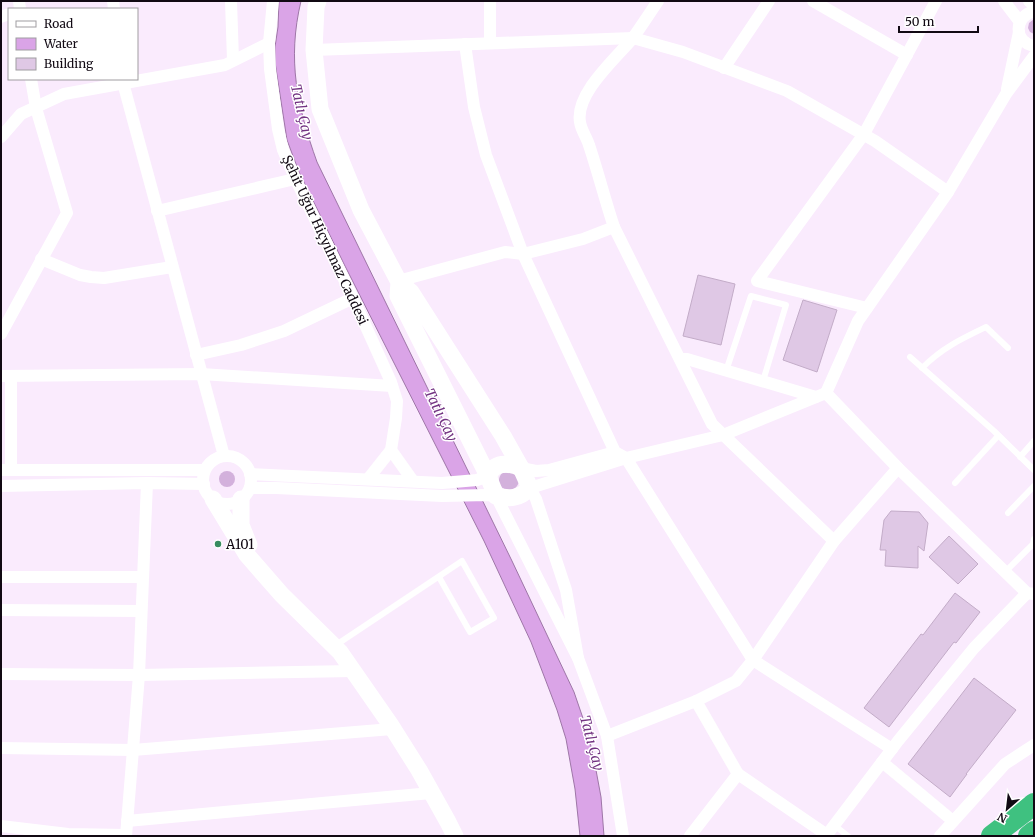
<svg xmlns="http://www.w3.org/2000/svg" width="1035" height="837" font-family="Merriweather,serif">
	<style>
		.green { fill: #d3b1dc }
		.water { fill: #daa4e7; stroke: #9e76a7 }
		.building { fill: #dfc8e5; stroke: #c3acc8 }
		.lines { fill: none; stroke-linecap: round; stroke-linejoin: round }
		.lane { stroke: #fff; stroke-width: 6 }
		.street { stroke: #fff; stroke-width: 12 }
		.secondary { stroke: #fff; stroke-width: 17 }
		.highway { stroke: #3fc180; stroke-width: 22 }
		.poi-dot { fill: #378c60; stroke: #fff; stroke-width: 1.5 }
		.labels { text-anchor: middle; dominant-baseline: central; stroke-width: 3; stroke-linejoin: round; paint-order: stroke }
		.street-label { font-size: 13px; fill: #110913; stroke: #fff }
		.poi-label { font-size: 13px; fill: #110913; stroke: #fff; text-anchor: start }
		.water-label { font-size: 14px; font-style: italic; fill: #733382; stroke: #fff }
	</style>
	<rect width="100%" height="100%" fill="#faebfd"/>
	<g class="green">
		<path d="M1034,19v15l-4,-2 -2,-4 1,-5z"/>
		<circle cx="227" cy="479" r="8"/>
		<path d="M515,472l4,9c-3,17 -29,7 -17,-8z"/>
	</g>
	<path class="water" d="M279,1h22c-14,59 -4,105 16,161l195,399 62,131 12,35 7,27 8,43 3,39h-24l-5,-47 -9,-50 -9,-29 -26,-68 -47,-101 -139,-275 -46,-94 -12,-32 -12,-78v-15l3,-20z"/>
	<g class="building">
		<path d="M698,275l37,9 -14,61 -38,-9z"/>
		<path d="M803,300l34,10 -20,62 -34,-12z"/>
		<path d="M891,511l28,1 9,11 -4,28 -6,-5v22l-33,-2 1,-16h-6l4,-30z"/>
		<path d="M949,536l29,28 -20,20 -29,-27z"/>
		<path d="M955,593l25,19 -24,31 -2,-1 -65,85 -25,-19 57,-74 2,1z"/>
		<path d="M974,678l42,32 -50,64h1l-17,23 -42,-33z"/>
	</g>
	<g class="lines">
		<g class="lane">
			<path d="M910,357l84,74 40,39"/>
			<path d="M922,368c20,-20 39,-29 64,-41l22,21"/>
			<path d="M726,371l25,-75 35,9 -23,76"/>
			<path d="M1020,457l14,-16"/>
			<path d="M955,483l43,-47"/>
			<path d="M1008,513l26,-27"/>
			<path d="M1005,572l28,-28 1,-5"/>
			<path d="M336,645l126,-84 32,57 -24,14 -31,-55"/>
			<path d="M834,825l14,11"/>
		</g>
		<g class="street">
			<path d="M19,1l1,8"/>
			<path d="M113,1l1,8"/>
			<path d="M231,1l2,59"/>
			<path d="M273,1l-4,42 1,26 8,60 5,21 11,26 59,122 38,84 6,19 -1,17 -5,32 -23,29"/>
			<path d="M490,1v42"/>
			<path d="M813,1l94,54"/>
			<path d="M1004,1l16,21"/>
			<path d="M1029,1l5,4"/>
			<path d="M1034,11c-20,5 -21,31 0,35"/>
			<path d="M1,17l8,-3"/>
			<path d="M465,44l9,63 12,48 37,99 92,198 11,6 127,202 139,89"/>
			<path d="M314,50l319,-12 50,14 104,39 88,50 73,51"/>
			<path d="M724,68l45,-67"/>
			<path d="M122,79l102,377"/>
			<path d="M1007,89l12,-57"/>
			<path d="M1,137l20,-23 43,-20 161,-29 44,-22"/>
			<path d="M157,211l138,-32"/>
			<path d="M614,227l98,197 122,117"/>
			<path d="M41,259l39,16 11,2 13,1 68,-11"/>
			<path d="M398,281l107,-29 18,2 60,-15 31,-12c-9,-27 -16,-55 -25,-82 -2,-7 -8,-15 -9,-23 -5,-28 35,-63 52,-83 9,-12 17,-25 26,-38"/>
			<path d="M867,308l-110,-27 107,-147 72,-133"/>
			<path d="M1,334l66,-121 -31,-105 -5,-29"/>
			<path d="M196,355l45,-10 43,-14 69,-33"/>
			<path d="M680,359h7l129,38"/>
			<path d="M1,376l200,-2 191,12"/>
			<path d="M11,376v94"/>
			<path d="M826,393l32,-72 90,-129 58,-98 28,-38"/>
			<path d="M391,450l22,31"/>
			<circle cx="227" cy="480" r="24"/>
			<path d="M521,468l15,3 13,-1 66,-18"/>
			<path d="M1,470h204"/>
			<path d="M250,474l192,9 35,-3 11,-4"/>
			<path d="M1,486l146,-3 57,1"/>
			<path d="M250,488h26l166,8 46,-1 8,1 82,162 29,78 16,100"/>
			<path d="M1,577h142"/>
			<path d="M1,610l140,1"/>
			<path d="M578,658l-12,-68 -30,-91 -6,-11 96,-30 97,-23 103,-42 72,75 129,125 7,1"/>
			<path d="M1,674l138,1 214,-4"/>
			<path d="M696,701l42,73"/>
			<path d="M607,736l89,-35 40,-20 17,-21 81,-119 64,-73"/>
			<path d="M1,748l132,2 259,-21"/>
			<path d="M882,762l71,59"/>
			<path d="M127,821l304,-28"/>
			<path d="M1,826l67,8 58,1"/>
			<path d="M126,836l13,-161 8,-192"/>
			<path d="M690,836l48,-62 89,61"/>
			<path d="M826,836l72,-95 76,-93 53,-55"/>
			<path d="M940,836l65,-72 29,-19"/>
		</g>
		<g class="secondary">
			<path d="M318,1l-2,6 -2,43 6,59 41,101 38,72 12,10 92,144 18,32 9,20c-11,11 -20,11 -34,8l-8,-20 -90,-180 1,-14"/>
			<path d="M488,476c6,-14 20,-14 33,-8"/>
			<path d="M213,499l34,56 35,40 58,57 50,72 29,46 29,52 7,14"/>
			<path d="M241,499v26l8,20"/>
		</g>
		<g class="highway">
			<path d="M992,836l42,-32"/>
			<path d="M1029,836l5,-4"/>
		</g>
	</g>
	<circle class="poi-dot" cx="218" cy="544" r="4"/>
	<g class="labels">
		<g class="street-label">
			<text transform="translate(325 240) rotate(65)">Şehit Uğur Hiçyılmaz Caddesi</text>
		</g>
		<g class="poi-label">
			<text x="226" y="544">A101</text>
		</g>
		<g class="water-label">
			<text transform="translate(302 112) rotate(77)">Tatlı Çay</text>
			<text transform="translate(441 415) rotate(64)">Tatlı Çay</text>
			<text transform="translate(592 743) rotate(75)">Tatlı Çay</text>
		</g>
	</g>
	<rect width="1035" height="837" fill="none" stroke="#110913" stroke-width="4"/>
	<rect x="8" y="8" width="130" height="72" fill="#ffffff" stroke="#a09da1"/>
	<rect x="16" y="21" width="20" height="6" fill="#ffffff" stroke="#a09da1"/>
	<text x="44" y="28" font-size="12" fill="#110913">Road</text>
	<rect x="16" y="38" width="20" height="12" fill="#daa4e7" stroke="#a09da1"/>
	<text x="44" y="48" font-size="12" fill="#110913">Water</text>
	<rect x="16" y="58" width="20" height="12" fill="#dfc8e5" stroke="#a09da1"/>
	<text x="44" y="68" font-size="12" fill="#110913">Building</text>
	<g transform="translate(1007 809) rotate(208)" stroke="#ffffff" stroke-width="3" paint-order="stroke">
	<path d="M0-3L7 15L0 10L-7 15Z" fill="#110913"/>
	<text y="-6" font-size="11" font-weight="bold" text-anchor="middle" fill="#110913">N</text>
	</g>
	<path d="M899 26v6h79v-6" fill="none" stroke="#110913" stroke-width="2"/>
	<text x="905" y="26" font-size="12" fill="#110913" stroke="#ffffff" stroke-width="3" paint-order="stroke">50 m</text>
</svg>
